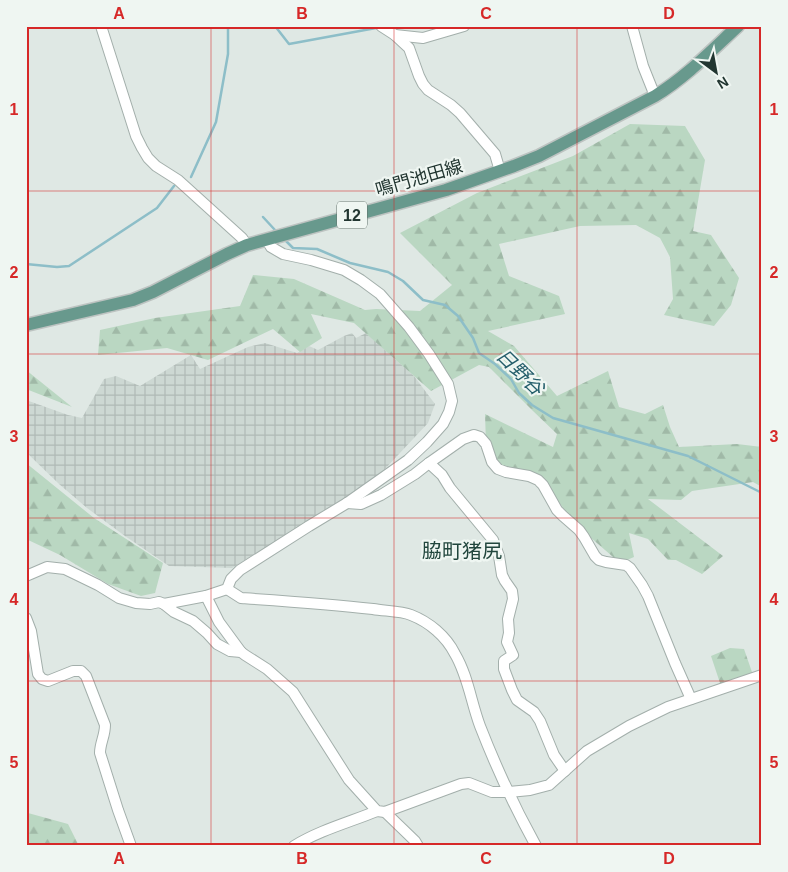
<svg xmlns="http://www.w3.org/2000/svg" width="788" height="872" font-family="Arial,'Noto Sans JP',sans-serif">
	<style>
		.industrial { fill: url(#industrial-grid) }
		.forest { fill: url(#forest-firs) }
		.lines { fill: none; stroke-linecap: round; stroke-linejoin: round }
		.stream { stroke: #8dbec8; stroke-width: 2.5 }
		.minor-casing { stroke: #a3afab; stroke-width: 12 }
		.major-casing { stroke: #bdc3c1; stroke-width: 15 }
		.minor { stroke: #fff; stroke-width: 10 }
		.major { stroke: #68998d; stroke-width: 12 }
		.grid { fill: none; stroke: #d62828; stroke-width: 1; stroke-opacity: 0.55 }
		.labels { text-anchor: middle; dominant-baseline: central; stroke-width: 4.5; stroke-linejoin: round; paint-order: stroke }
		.shield { fill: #eff6f2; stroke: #60706b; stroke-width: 1 }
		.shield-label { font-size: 16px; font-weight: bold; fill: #223631 }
		.street-label { font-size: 18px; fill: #223631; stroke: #eff6f2 }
		.water-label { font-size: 19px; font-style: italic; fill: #245e6b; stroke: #eff6f2 }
		.quarter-label { font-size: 20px; fill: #21463d; stroke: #eff6f2 }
		.neatline { fill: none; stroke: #d62828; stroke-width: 2 }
		.grid-label { font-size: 16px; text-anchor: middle; font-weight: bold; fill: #d62828 }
	</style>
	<defs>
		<pattern id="industrial-grid" width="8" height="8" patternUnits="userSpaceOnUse" patternTransform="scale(1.25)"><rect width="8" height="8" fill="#cdd8d3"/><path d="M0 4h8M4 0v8" fill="none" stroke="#b0bab6"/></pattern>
		<pattern id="forest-firs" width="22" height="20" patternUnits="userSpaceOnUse" patternTransform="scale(1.25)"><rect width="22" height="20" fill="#bad7c2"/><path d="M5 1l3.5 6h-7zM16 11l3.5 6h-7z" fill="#a0b9a7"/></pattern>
	</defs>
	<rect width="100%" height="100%" fill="#dfe8e4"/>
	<path class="industrial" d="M352,333l4,5 10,-5 48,43 21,28 -7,19 -58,62 -138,83 -63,-2 -44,-30 -38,-28 -28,-24 -33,-32v-52l42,15 14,3 22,-39 12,-3 24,10 51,-31 9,14 48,-22 17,-4 32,10 12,-7 9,4 26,-14z"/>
	<g class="forest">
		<path d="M630,124l55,2 20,34 -12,71 18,4 28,43 -8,27 -17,21 -50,-11 9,-16 -3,-42 -10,-19 -24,-13 -56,1 -81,18 10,32 50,20 6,18 -77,17 26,15 43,50 51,-25 11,36 26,7 18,-9 7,22 9,20 58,-3 25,3v40l-9,-5 -61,9 -11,9 -33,-1 75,57 -21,18 -26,-14h-8l-20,-21 -19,-6 5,24 -14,6 -45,-39 -37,-50 -31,-1 -21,-29 -1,-30 68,33 4,-13 -24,-23 -44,-44 -10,-2 -48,26 -77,-68 -43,-9 11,24 -22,14 -27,-23 -65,31 -41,-12 -69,7 2,-25 55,-12 85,-12 13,-31 41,4 71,31 11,-1 44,2 32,-26 -52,-52 77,-40 96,-37z"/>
		<path d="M26,370l46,37 -46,-18z"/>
		<path d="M26,463l68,55 69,45 -8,30 -14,3 -33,-12 -48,-29 -34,-16z"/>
		<path d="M730,648l14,1 9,26 -32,11 -10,-30z"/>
		<path d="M26,811l2,2 40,11 11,22h-53z"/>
	</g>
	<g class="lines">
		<g class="stream">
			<path d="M275,26l14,18 87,-16"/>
			<path d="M191,177l25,-55 12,-68v-28"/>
			<path d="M263,217l12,13"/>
			<path d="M286,241l7,7 24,1 33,14 38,9 15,9 20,19 22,5 13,11 15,22 6,15 16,11 16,15 8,14 13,12 21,13 135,38 74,37"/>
			<path d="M26,264l31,3 12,-1 88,-58 17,-22"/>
		</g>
		<g class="minor-casing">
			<g id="minor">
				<path d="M101,26l35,110 6,12 6,10 8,8 22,14 64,58 5,7"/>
				<path d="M381,26l14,9 14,13 10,28 4,8 5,6 23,15 9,8 35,41 5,17"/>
				<path d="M632,26l11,40 12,30"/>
				<path d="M395,35l28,3 41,-12"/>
				<path d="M429,463l13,12 8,13 43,52 6,16 3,19 3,6 7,10 1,8 -5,20 1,14 -2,9 6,13 -9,6v8l8,21 5,10 17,12 6,9 14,34 11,16"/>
				<path d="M347,503l14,1 20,-9 34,-21 14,-11 34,-24 11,-4 6,2 6,7 6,18 6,7 8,3 23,4 9,4 5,5 14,25 6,6 16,14 5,7 11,19 4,4 7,2 20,3 4,3 12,17 6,11 27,67 16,36"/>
				<path d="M26,576l21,-9 18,2 33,16 21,13 17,5 14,1 9,-2 5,2 10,8 19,9 14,12 10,11 13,7 11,1 4,3 22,14 26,23 56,88 28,31 8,1 76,-28 8,-1 23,9h17l21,-2 19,-5 38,-34 42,-25 39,-19 94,-32"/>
				<path d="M227,589l14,9c44,3 89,6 132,11 11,2 28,2 38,6 18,7 35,21 44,39 13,22 16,48 25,72 16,41 35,82 56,120"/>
				<path d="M206,596l13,26 22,30"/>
				<path d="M164,604l42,-8 21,-7 4,-10 9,-9 69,-44 38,-23 61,-43 19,-18 16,-18 6,-12 3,-11 -4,-17 -19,-30 -20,-27 -29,-33 -19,-14 -17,-10 -33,-10 -28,-6 -12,-7 -5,-8"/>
				<path d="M26,618l5,13 7,43 4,5 6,2 25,-10h8l5,5 19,49c0,11 -5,18 -5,28l18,57 13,36"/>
				<path d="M385,812l30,29 3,5"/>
				<path d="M294,846c26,-16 56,-24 83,-35"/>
			</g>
		</g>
		<g class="major-casing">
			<path id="major" d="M26,325l107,-25 20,-8 74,-38 20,-9 199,-55 68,-24 25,-10 116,-60c31,-19 56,-45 83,-70"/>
		</g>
		<use href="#minor" class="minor"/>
		<use href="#major" class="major"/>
	</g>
	<path class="grid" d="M211,26v820M394,26v820M577,26v820M26,191h736M26,354h736M26,518h736M26,681h736"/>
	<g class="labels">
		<rect class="shield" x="337" y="201.5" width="30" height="27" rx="4"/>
		<g class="shield-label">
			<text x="352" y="215">12</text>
		</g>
		<g class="street-label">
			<text transform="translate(419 178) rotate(-16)">鳴門池田線</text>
		</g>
		<g class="water-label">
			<text transform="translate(520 372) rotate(44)">日野谷</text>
		</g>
		<g class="quarter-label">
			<text x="462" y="551">脇町猪尻</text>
		</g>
	</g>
	<rect width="788" height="872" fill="none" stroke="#eff6f2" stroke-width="55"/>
	<g transform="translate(716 72) rotate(148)" stroke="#eff6f2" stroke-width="4" paint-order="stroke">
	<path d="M0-4L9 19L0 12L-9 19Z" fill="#223631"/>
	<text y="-8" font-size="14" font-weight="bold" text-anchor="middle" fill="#223631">N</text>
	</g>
	<rect x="28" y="28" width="732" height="816" class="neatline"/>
	<g class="grid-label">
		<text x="119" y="19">A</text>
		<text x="302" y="19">B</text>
		<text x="486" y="19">C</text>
		<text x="669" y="19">D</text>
		<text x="14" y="115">1</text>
		<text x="774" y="115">1</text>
		<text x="14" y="278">2</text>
		<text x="774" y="278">2</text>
		<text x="14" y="442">3</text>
		<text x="774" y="442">3</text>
		<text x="14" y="605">4</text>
		<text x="774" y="605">4</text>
		<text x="14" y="768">5</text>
		<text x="774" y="768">5</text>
		<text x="119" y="864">A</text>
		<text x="302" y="864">B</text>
		<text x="486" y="864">C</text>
		<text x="669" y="864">D</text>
	</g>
</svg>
